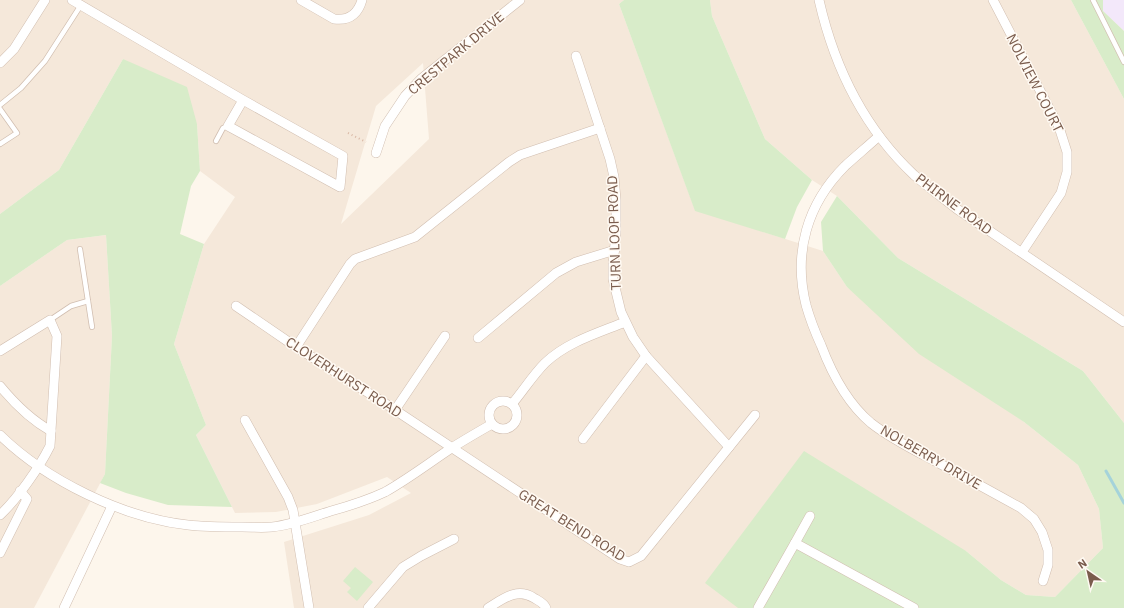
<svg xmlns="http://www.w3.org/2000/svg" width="1124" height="608" font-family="'IBM Plex Sans',sans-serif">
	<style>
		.residential { fill: #f5e8da; fill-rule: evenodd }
		.education { fill: #f3e8fa }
		.green { fill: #d8ecc9 }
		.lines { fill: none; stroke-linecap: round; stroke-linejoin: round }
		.stream { stroke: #a5d3da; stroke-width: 3 }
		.service-casing { stroke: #d1beb0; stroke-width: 6 }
		.minor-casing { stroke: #d1beb0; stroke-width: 10 }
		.path { stroke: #d9b8a5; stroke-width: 2; stroke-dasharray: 1 3; stroke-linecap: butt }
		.service { stroke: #fff; stroke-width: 4.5 }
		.minor { stroke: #fff; stroke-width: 9 }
		.labels { text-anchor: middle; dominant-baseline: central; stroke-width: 3; stroke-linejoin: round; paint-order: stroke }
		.street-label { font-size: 14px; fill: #7a5c4d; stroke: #fffaf3 }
	</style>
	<rect width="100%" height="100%" fill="#fdf6ec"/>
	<g class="residential">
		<path d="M0,0h624l-5,4 76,206 128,41 24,36 177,135 54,43 21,44 4,39 -48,49 -29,-2 -25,-15 -35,-29 -226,57h-446l-10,-66 85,-27 42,-22 -24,-16 -70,27 -41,8 -41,1 -39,-78 10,-10 -32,-81 30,-100 31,-47 -35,-26 -3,-47 -74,-65 -64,111 -59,44zM423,63l6,76 -88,85 35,-118z"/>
		<path d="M710,0h361l53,99v324l-41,-52 -185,-113 -61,-62 -25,-16 -47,-41 -53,-123z"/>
		<path d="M106,235l6,101 -7,138 -71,134h-34v-322l67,-46z"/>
	</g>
	<path class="education" d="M1103,0h21v31l-21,-20z"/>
	<g class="green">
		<path d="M624,0h86l2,16 53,123 47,41 -15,27 -12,32 -90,-28 -76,-207z"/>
		<path d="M1071,0h32v11l21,20v68z"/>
		<path d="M123,59l64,28 10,37 3,47 -9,15 -11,48 24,10 -30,100 32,81 -10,10 36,72 -64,-2 -42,-12 -26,-10 5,-9 7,-138 -6,-101 -39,5 -67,46v-72l59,-44z"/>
		<path d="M837,196l61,62 185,113 41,52v185h-386l-33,-25 99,-132 162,100 35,29 25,15 29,2 48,-49 -4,-39 -21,-44 -54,-43 -105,-68 -72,-67 -24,-36 -2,-29z"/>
		<path d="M355,567l18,15 -16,19 -10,-9 4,-4 -8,-7z"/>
	</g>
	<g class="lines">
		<path class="stream" d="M1106,471l18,32"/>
		<g class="service-casing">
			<g id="service">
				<path d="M1093,0l31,62"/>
				<path d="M0,105l21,-17 24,-27 36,-56"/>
				<path d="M0,109l17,24 -17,11"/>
				<path d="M216,141l7,-13 5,-2"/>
				<path d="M80,249l12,78"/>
				<path d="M50,320l21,-14 17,-5"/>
			</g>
		</g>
		<g class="minor-casing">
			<g id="minor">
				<path d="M72,0l171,100 100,56 -3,31 -112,-61 15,-26"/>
				<path d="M301,0l33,19c15,2 24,-5 28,-19"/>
				<path d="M819,0c15,66 45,128 95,175 14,12 29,23 43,34l167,113"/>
				<path d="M993,0l66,127 8,25v20l-6,21 -39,59"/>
				<path d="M576,56l34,103 4,18 2,23v33l-3,32v14l8,33 12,25 13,19 83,91"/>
				<path d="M0,63l14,-14 31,-49"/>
				<path d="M879,136c-11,10 -23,20 -34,30 -38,38 -52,87 -39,139 4,14 9,27 15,40 11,29 26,58 50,78 19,15 41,26 62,37 30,16 59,32 88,48l13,11 8,13 6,18v15l-5,16"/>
				<path d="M376,153l9,-27 20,-30 16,-17 99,-79"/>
				<path d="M236,306l60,41 90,57 234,155 9,3 12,-6 114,-141"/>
				<path d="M478,338l78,-65 20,-11 39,-12"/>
				<path d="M296,347l54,-83 5,-5 60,-22 94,-75 11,-7 80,-27"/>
				<path d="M0,351l50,-31 7,16 -7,110c-11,22 -32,52 -50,69"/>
				<path d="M0,386c14,17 31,34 51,45"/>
				<circle cx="503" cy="415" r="14"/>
				<path d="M512,404c11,-13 21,-29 33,-41 22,-21 53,-30 80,-41"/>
				<path d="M395,410l50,-74"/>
				<path d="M245,420l43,77 5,13 16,98"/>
				<path d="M0,435c46,45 123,83 188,90 17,2 36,2 54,2 10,0 20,1 30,0 20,-2 40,-10 59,-16 18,-5 37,-11 54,-19 23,-13 44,-29 65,-43 14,-9 28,-17 42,-25"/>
				<path d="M583,439l63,-83"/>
				<path d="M795,543l15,-27"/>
				<path d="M0,553l27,-54 -7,-8"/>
				<path d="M64,608l48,-102"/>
				<path d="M368,608l35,-41 18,-11 33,-17"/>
				<path d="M488,608c15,-9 29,-21 46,-10 5,3 10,5 12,10"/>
				<path d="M758,608l37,-65 119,65"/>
			</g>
		</g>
		<path class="path" d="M348,133l18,9"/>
		<use href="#service" class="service"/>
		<use href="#minor" class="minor"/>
	</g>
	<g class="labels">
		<g class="street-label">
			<text transform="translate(456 53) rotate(-40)">CRESTPARK DRIVE</text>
			<text transform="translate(1035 83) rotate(63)">NOLVIEW COURT</text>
			<text transform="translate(954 204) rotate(37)">PHIRNE ROAD</text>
			<text transform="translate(614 233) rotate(-92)">TURN LOOP ROAD</text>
			<text transform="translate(344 377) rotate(33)">CLOVERHURST ROAD</text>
			<text transform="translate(931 457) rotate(30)">NOLBERRY DRIVE</text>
			<text transform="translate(572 525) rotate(32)">GREAT BEND ROAD</text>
		</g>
	</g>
	<g transform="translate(1088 572) rotate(326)" stroke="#fffaf3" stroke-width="3" paint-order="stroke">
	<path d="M0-3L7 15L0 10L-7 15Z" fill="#7a5c4d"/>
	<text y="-6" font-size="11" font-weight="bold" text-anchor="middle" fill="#7a5c4d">N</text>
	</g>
</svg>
